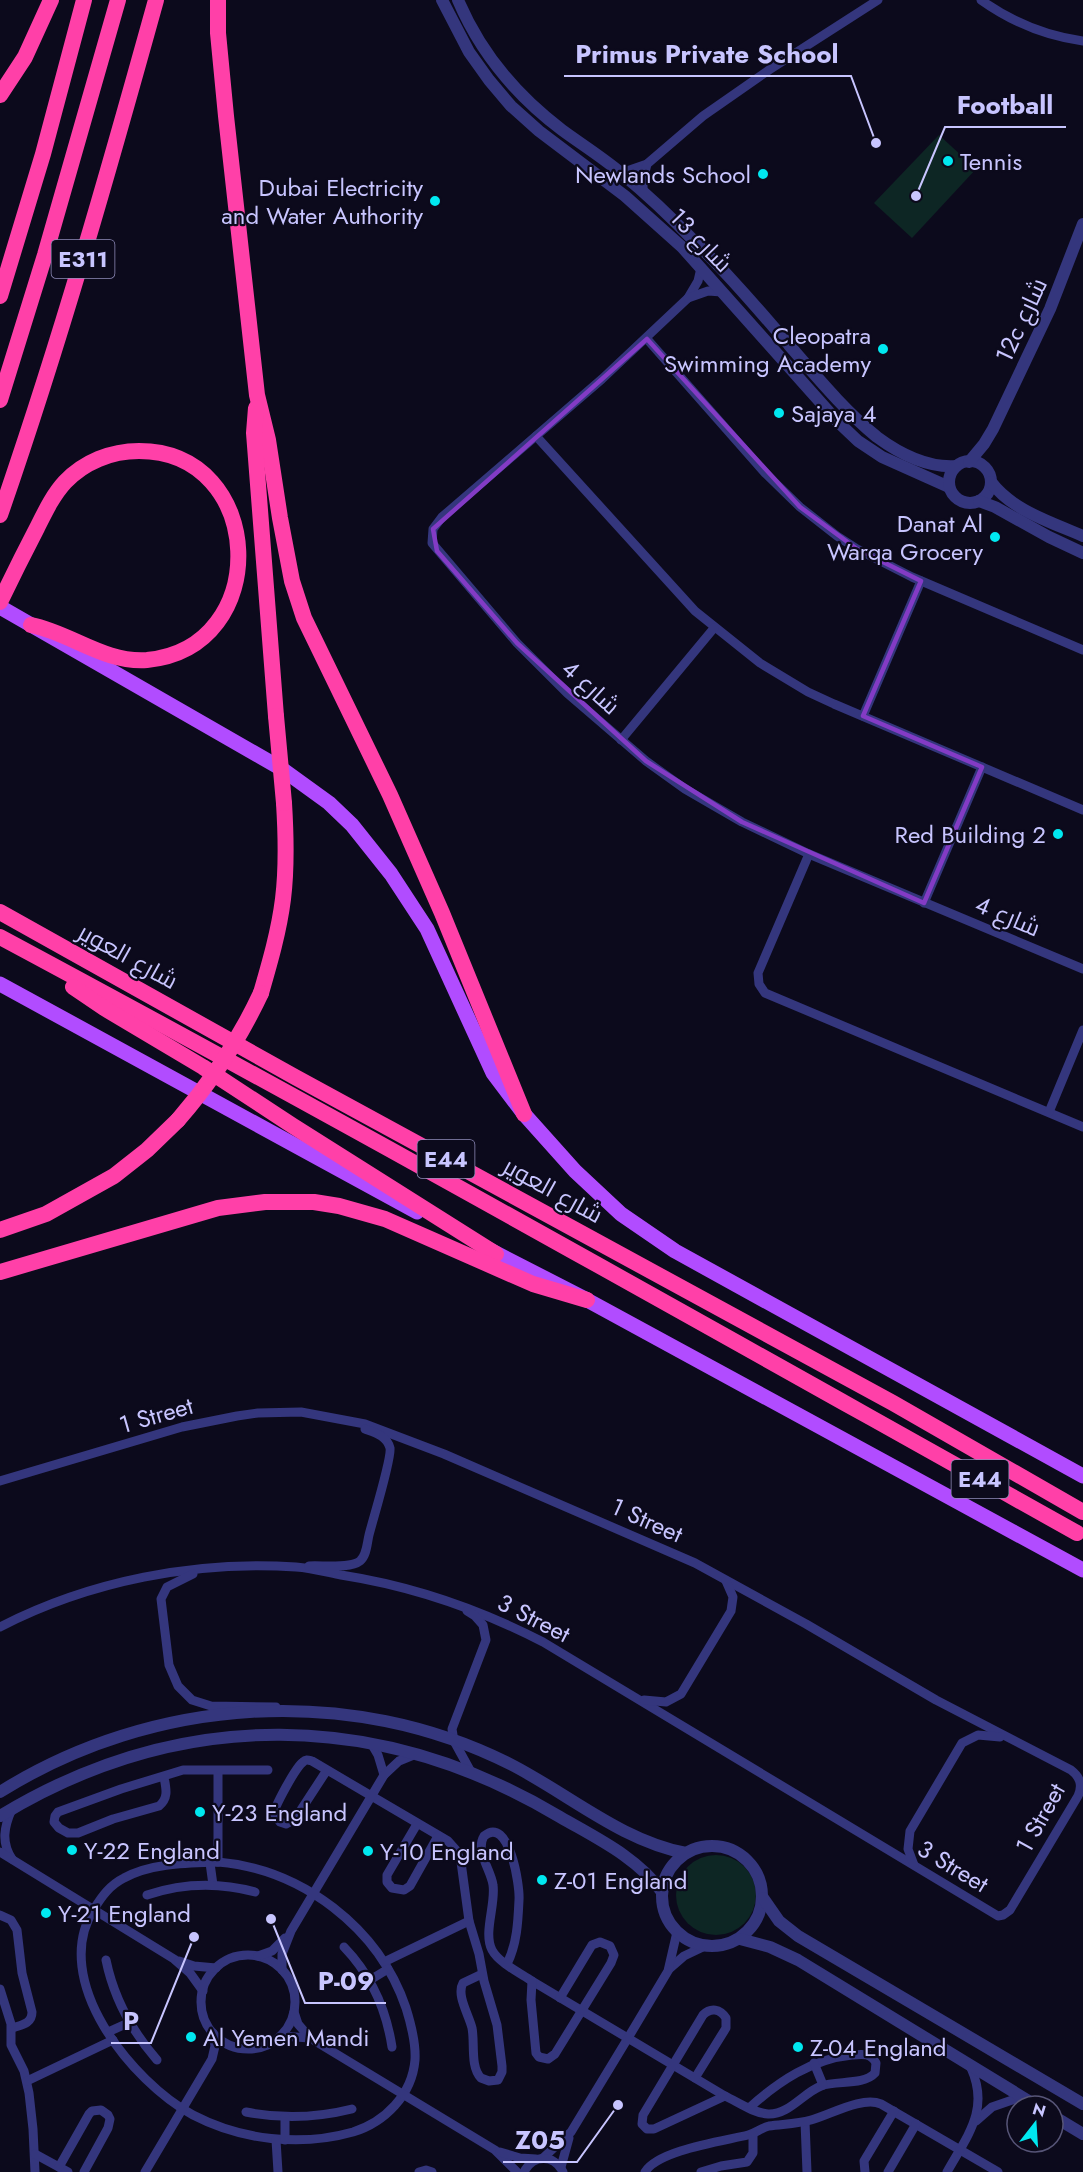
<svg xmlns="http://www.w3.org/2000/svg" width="1083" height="2172" font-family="Jost,Cairo,sans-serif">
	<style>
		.green { fill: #0d2624 }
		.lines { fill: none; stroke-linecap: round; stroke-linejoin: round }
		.minor { stroke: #34367d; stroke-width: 9 }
		.tertiary { stroke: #34367d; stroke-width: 12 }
		.primary { stroke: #b14cff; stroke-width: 15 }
		.motorway { stroke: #ff40a8; stroke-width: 16 }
		.motorway-bridge { stroke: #ff40a8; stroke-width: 16 }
		.marked { fill: none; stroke: #833bc5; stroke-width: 4.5; stroke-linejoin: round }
		.poi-dot { fill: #00e8f0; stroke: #0c0a1c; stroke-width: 2 }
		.labels { text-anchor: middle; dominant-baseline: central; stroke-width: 4.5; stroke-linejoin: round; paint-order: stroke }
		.shield { fill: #0c0a1c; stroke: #908dbb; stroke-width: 1.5 }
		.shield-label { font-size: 22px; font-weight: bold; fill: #c8c5ff }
		.poi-label { font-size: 24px; fill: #c8c5ff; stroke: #0c0a1c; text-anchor: start }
		.street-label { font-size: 24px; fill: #c8c5ff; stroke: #0c0a1c }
		.leader { fill: none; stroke: #c8c5ff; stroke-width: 2 }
		.callout-dot { fill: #c8c5ff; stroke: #0c0a1c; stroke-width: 2 }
		.callout-label { font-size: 26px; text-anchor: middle; font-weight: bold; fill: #c8c5ff; stroke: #0c0a1c; stroke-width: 4.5; stroke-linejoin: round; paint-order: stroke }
	</style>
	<rect width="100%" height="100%" fill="#0c0a1c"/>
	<g class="green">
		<path d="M939,135l37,34 -64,69 -38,-35z"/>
		<circle cx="716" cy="1895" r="40"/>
	</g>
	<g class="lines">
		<g class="minor">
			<path d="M981,0c31,22 64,36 102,41"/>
			<path d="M621,173l26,-9 56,-48 66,-46 109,-70"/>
			<path d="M643,193v-12l4,-17"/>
			<path d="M701,268l-3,13 -10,17 -86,81 -160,138 -9,12 -1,14 85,100 50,50 79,68 39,28 57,33 67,32 274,115"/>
			<path d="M688,298l20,-7 14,1"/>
			<path d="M647,339l118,134 35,34 37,29 20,13 55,28 171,73"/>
			<path d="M536,436l159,175 65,52 48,29 26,12 249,106"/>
			<path d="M863,716l58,-135"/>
			<path d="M621,740l93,-112"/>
			<path d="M809,854l-51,119 1,11 6,9 318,134"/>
			<path d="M924,903l58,-136"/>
			<path d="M1049,1112l34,-82"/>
			<path d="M0,1481l182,-54 55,-11 21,-3 43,-1 64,12 79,30 251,109 111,61 130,76 135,70c9,7 12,15 7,26l-68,114 -7,5 -5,1 -455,-274c-64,-33 -131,-56 -202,-67 -15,-3 -30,-7 -45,-8 -100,-7 -207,14 -296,60"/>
			<path d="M309,1566c13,-1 41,3 51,-5 7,-6 7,-18 9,-26 4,-16 23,-77 21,-87 -3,-12 -14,-15 -25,-19"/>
			<path d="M193,1574l-26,13 -6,12 8,66 9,21 14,14 19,6 65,1"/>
			<path d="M467,1611l8,5 8,9 3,15 -34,89 2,12 17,31"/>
			<path d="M644,1700l22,2 15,-8 50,-83 2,-14 -7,-16"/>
			<path d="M371,1743l7,12 6,20"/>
			<path d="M327,1770l-32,49 -9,5 -6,-2 -6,-8c0,-7 22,-47 29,-52 3,-3 5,-2 9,-1l136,80 8,9 5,12 8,59 10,33 5,27 13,44 5,41v6l-4,8 -9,1 -8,-3c-11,-11 -6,-35 -9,-50 -3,-13 -16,-33 -9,-45l19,-9"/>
			<path d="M218,1771v91"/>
			<path d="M164,1777c2,11 5,21 -5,29l-46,13 -35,14h-10l-9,-5 -5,-6 1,-6 3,-4 63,-23 62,-19h85"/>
			<path d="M12,1809c-8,18 -11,33 0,50"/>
			<path d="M417,1824l-30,51v7l5,6 12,2 6,-4 28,-50"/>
			<path d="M0,1852l174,107 16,14 13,18"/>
			<path d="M218,1862c84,7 161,66 188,146 5,16 10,35 9,52 -3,35 -30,62 -62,72 -53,15 -112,8 -160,-17 -61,-33 -144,-135 -99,-206 8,-13 16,-24 30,-31 27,-15 63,-15 94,-16z"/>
			<path d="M210,1863l3,22"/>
			<path d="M914,1865l-6,-16 2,-18 52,-88 16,-8 22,2"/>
			<path d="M147,1895c36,-12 71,-13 108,-3"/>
			<path d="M0,1915l11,5 6,10 5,43 10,39c0,12 -11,13 -20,16"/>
			<path d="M344,1947c27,28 42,61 48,100"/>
			<circle cx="248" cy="2002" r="47"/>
			<path d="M258,1956l14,-5 13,-13"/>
			<path d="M106,1960c8,39 25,70 51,100"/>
			<path d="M179,1961l15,5 22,2"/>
			<path d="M384,1962l85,-41"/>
			<path d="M507,1964c10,-20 11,-42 12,-64 1,-15 -10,-85 -35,-64 -9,15 7,34 9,49 3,19 -10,48 -1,65 7,13 28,23 40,31l193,115c13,6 28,17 43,18 21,1 35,-21 53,-28 16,-6 42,0 54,-13l1,-10c-5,-10 -13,-9 -24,-8 -40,4 -73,26 -103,53"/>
			<path d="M669,1969l15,-13 21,-10"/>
			<path d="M282,1970v-16l9,-23 93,-156 15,-14 17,-7"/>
			<path d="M370,1980l18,-11"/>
			<path d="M532,1981l-1,19 5,53 3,4 9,2 7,-5 56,-91 3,-8 -4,-9 -10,-4 -8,3 -32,53"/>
			<path d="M0,1989l11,35v21l13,26 5,22 4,36 2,43"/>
			<path d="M294,2012l4,12 12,14 185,112 22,22"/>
			<path d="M108,2032l20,-9"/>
			<path d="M281,2036l29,2"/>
			<path d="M814,2063l9,22"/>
			<path d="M695,2078l31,-50v-10c-6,-9 -15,-11 -23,-3l-60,100 -1,9 5,5h7l71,-33"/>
			<path d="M27,2081l86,-41"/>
			<path d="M246,2112c35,7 70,6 106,-3"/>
			<path d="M285,2117v23"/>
			<path d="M976,2121l16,-14 29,-10"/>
			<path d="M805,2122l2,50"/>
			<path d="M276,2140l2,32"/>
			<path d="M500,2152l20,6 16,1"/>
			<path d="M35,2154l33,18"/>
			<path d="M543,2158l28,-26 57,-94 40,-67 9,-39"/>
			<path d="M59,2167l30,-53 3,-3 9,-1 7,5 2,4 -2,9 -24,44"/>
			<path d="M561,2167l8,-29"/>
			<path d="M145,2172l67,-113 3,-13 -2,-13"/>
			<path d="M419,2172l7,-2 6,2"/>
			<path d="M524,2172c9,-18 30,-18 39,0"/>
			<path d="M645,2172c13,-22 79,-31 103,-37 8,-2 13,-7 21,-9 14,-2 28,-2 42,-6 19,-5 51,-24 70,-16l117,68"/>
			<path d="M701,2172l20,-6 26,-4 6,-9v-19"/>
			<path d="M865,2172l-1,-11 30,-50"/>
			<path d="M888,2172l28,-48"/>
			<path d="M947,2172c20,-36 43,-62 24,-104"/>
		</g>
		<g class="tertiary">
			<path d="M442,0l27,52 20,28 22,26 28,25 86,65 57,51 156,175 20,19 24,16 67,30"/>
			<path d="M458,0c22,52 59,96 104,130 19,14 40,27 59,43 27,22 52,46 76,71 33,32 62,66 92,101 28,32 55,65 88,92 23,17 50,31 79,29"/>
			<circle cx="970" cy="482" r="21"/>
			<path d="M969,462l15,-18 9,-15 57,-120 33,-85"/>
			<path d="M991,482c22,29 60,40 92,54"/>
			<path d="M979,501l16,6 54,30 34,16"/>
			<path d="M0,1792c153,-96 351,-109 512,-27 58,30 110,76 174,88"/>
			<path d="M0,1816c181,-110 379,-107 560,1 36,21 77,40 102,75"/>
			<circle cx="712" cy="1896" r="50"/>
			<path d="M763,1898l16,23 19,15 285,168"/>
			<path d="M740,1939l30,8 28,13 239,146"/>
			<path d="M1053,2116l30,18"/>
		</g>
		<g class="primary">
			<path d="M0,607l282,162 47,34 23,22 39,49 36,55 66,144 31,41 51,57 46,43 54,37 408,225"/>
			<path d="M0,984l417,228"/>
			<path d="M486,1248l101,52 496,270"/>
		</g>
		<g class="motorway">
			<path d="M218,0v33l8,83 31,279 11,45 12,78 12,63 12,37 86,177 52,118 82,201"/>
			<path d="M0,95l25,-38 26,-57"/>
			<path d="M0,296l43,-142 41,-154"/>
			<path d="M0,400l45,-145 73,-255"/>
			<path d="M256,408l-2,25 22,283"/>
			<path d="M0,515c59,-170 108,-342 156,-515"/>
			<path d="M0,602c12,-25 24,-49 37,-74 8,-16 16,-33 28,-46 19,-20 46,-31 74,-31 127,0 135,197 8,209 -43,3 -76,-27 -116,-35"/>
			<path d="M0,912l295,165 598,326 190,109"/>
			<path d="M0,937c362,194 719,396 1077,596"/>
			<path d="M73,987l31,21 99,59 90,59 203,128"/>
			<path d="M261,993c9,-31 18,-62 22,-94 4,-32 3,-64 1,-96"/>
			<path d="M0,1230l46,-16 68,-38 33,-26 31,-30"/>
			<path d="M0,1272l218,-64 47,-6h49l25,4 46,13 148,65 54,16"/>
		</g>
		<g class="motorway-bridge">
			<path d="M276,716l8,87"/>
			<path d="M178,1120c34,-39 61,-80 83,-127"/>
		</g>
	</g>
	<path class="marked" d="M647,339l153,168 57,42 64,32 -58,135 119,51 -58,136 -182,-81 -96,-61 -129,-118 -80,-92 -4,-22z"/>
	<g class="poi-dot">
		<circle cx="948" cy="161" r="6"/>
		<circle cx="763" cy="174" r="6"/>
		<circle cx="435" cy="201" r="6"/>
		<circle cx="883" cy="349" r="6"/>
		<circle cx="779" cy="413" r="6"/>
		<circle cx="995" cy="537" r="6"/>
		<circle cx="1058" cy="834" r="6"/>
		<circle cx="200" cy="1812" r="6"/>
		<circle cx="72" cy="1850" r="6"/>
		<circle cx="368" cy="1851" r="6"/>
		<circle cx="542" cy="1880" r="6"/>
		<circle cx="46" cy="1913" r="6"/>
		<circle cx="191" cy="2037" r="6"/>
		<circle cx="798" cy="2047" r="6"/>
	</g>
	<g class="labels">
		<g class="shield">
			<rect x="51.5" y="240" width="63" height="38" rx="4.5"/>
			<rect x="417.5" y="1140" width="57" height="38" rx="4.5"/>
			<rect x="951.5" y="1460" width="57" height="38" rx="4.5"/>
		</g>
		<g class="shield-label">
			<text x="83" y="259">E311</text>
			<text x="446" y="1159">E44</text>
			<text x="980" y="1479">E44</text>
		</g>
		<g class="poi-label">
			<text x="960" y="161">Tennis</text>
			<text x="751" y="174" text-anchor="end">Newlands School</text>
			<text x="423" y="187" text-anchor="end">Dubai Electricity<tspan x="423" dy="28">and Water Authority</tspan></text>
			<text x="871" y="335" text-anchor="end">Cleopatra<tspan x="871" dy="28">Swimming Academy</tspan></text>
			<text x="791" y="413">Sajaya 4</text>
			<text x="983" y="523" text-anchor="end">Danat Al<tspan x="983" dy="28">Warqa Grocery</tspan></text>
			<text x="1046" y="834" text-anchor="end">Red Building 2</text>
			<text x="212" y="1812">Y-23 England</text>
			<text x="84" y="1850">Y-22 England</text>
			<text x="380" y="1851">Y-10 England</text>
			<text x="554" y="1880">Z-01 England</text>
			<text x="58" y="1913">Y-21 England</text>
			<text x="203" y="2037">Al Yemen Mandi</text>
			<text x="810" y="2047">Z-04 England</text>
		</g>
		<g class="street-label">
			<text transform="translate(701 240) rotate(46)">شارع 13</text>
			<text transform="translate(1021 320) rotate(-65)">12c شارع</text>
			<text transform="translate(591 687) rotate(42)">شارع 4</text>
			<text transform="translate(1008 916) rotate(23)">شارع 4</text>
			<text transform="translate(128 956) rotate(29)">شارع العوير</text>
			<text transform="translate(553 1190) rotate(29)">شارع العوير</text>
			<text transform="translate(156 1415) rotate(-16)">1 Street</text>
			<text transform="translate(647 1520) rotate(24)">1 Street</text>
			<text transform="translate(534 1618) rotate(27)">3 Street</text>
			<text transform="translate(1040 1818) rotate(-61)">1 Street</text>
			<text transform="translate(953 1866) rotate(31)">3 Street</text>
		</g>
	</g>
	<path class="leader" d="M876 143L851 76H564M916 196L945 127H1066M271 1919L305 2003H386M194 1937L151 2043H111M618 2105L577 2162H503"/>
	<g class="callout-dot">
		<circle cx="876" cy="143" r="6"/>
		<circle cx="916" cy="196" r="6"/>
		<circle cx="271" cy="1919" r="6"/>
		<circle cx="194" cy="1937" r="6"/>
		<circle cx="618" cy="2105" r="6"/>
	</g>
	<g class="callout-label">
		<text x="707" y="63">Primus Private School</text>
		<text x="1005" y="114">Football</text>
		<text x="346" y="1990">P-09</text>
		<text x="131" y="2030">P</text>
		<text x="540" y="2149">Z05</text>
	</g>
	<g transform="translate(1035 2124) rotate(17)"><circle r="28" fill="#0c0a1c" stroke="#575577" stroke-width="1.5"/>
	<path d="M0-4.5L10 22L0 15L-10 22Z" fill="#00e8f0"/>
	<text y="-9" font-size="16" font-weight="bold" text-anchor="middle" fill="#c8c5ff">N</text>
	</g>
</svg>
